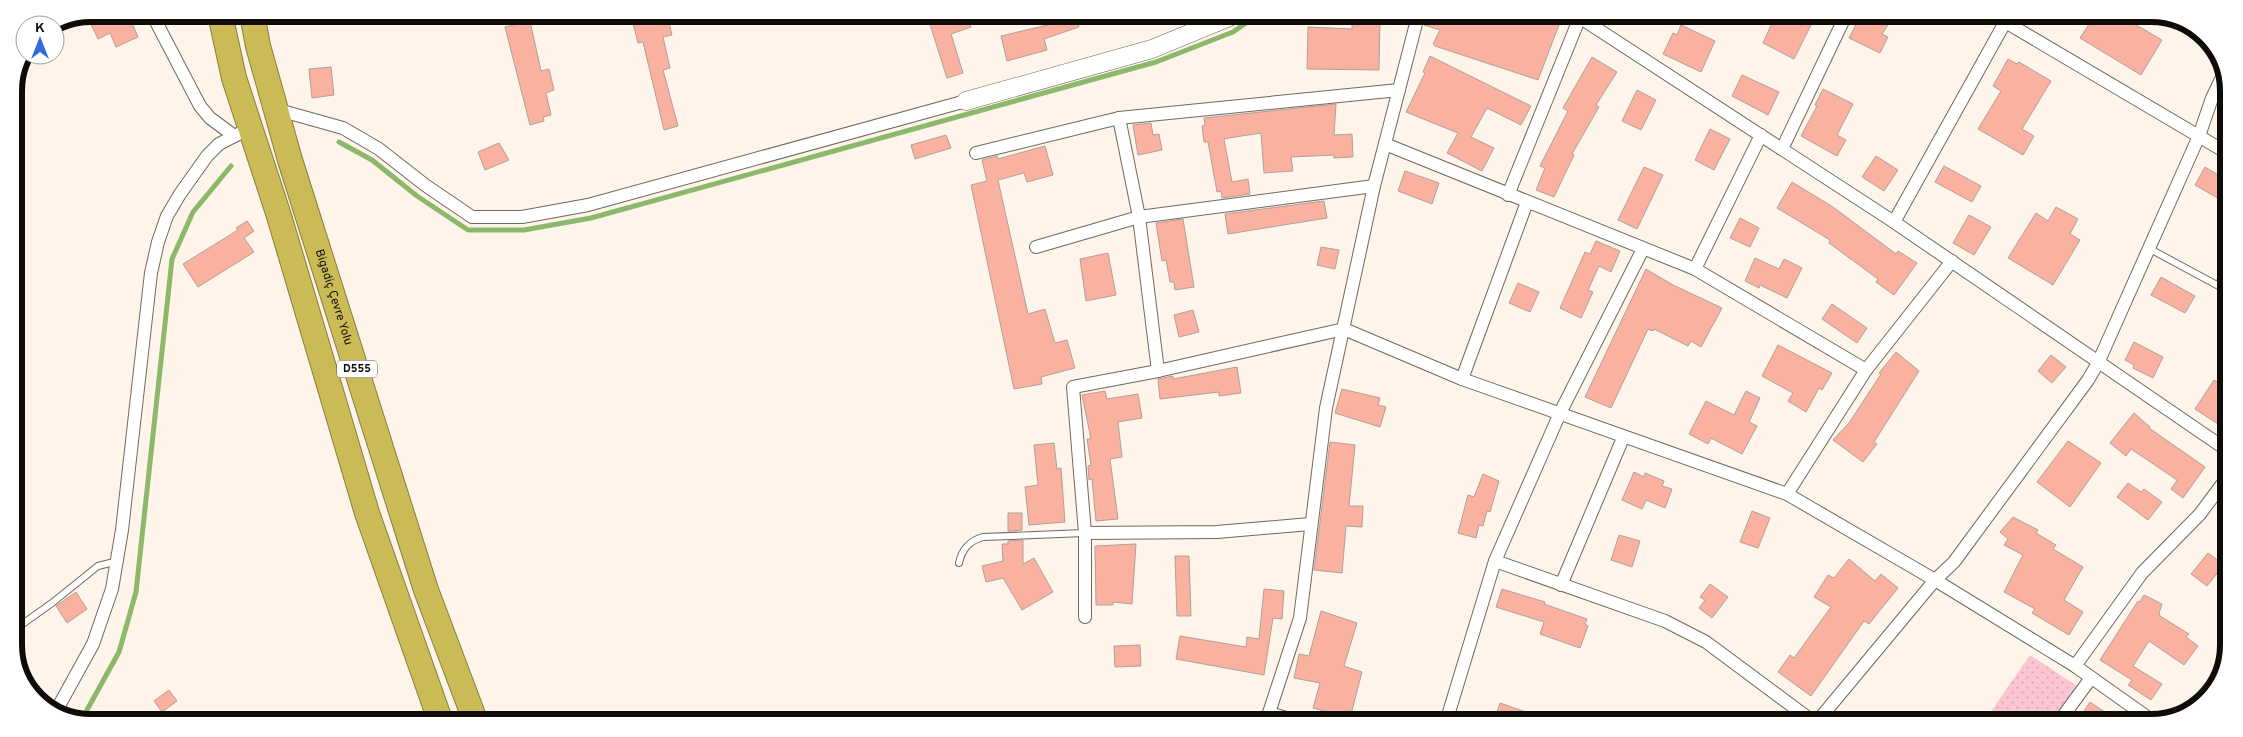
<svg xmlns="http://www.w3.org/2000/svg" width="2243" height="737" font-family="Overpass,sans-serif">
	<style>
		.park { fill: url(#park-dots) }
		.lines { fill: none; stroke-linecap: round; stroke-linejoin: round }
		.stream { stroke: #8cb86c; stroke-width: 5 }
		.building { fill: #fbb19f; stroke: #afa09c }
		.lane-casing { stroke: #71685f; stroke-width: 8 }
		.street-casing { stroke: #71685f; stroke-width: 14 }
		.secondary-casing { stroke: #71685f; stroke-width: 19 }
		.highway-casing { stroke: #897d3b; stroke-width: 26 }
		.lane { stroke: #fff; stroke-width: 6 }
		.street { stroke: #fff; stroke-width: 12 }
		.secondary { stroke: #fff; stroke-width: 18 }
		.highway { stroke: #cbbb56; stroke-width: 24 }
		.labels { text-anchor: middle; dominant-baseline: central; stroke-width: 4.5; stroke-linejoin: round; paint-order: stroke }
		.shield { fill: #fff; stroke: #575452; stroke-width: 1 }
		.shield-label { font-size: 11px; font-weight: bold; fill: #0f0b08 }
		.street-label { font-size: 12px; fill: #0f0b08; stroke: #fff }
		.rim { fill: none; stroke: #0f0b08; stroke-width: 6 }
	</style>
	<defs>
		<pattern id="park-dots" width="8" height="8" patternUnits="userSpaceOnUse" patternTransform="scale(1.25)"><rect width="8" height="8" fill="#fcc5d3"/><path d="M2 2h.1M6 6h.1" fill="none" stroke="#d7a8b4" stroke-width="1.8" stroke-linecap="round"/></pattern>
	</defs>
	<rect width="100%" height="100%" fill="#fef4e9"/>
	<path class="park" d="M2030,655l47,31 -28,37h-66z"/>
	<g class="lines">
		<g class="stream">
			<path d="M339,142l33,18 45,36 51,34h56l67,-12 565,-156 77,-30 23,-16"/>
			<path d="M82,719l37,-67 17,-60 36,-333 21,-47 38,-46"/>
		</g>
	</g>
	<g class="building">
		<path d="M92,14h36l10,23 -22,10 -6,-14 -12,6 -11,-23z"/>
		<path d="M631,15h36l5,20 -9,2 7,31 -7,2 15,56 -14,4 -21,-88 -5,1z"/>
		<path d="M927,15h39l5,12 -20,7 12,39 -16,5z"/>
		<path d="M1352,16h28l-1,54 -72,-1 1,-42 44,2z"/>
		<path d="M1426,16l109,1h27l-24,63 -103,-34 -2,-2 7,-14 -16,-5z"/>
		<path d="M1779,17h36l-21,42 -31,-16 9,-20 3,2z"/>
		<path d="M1860,17h33l-11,17 6,3 -8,16 -31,-15z"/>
		<path d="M1077,18l2,9 -35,12 3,11 -40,11 -6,-25z"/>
		<path d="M2093,18h31l38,22 -21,35 -61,-37z"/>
		<path d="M530,21l11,50 8,-2 5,21 -8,3 5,22 -8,2 1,4 -14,4 -25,-98z"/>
		<path d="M1681,25l34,16 -14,31 -38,-18 10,-21 4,2z"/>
		<path d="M1430,56l101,50 -10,19 -34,-17 -16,29 23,11 -12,23 -35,-18 11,-20 -52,-21 19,-39 -2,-1z"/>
		<path d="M1592,57l25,15 -21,33 3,2 -27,47 2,1 -20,42 -18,-7 9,-22 -5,-2 28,-55 -5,-3z"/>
		<path d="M2008,59l9,5 2,-2 32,19 -29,48 12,7 -11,19 -45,-26 23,-38 -8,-5z"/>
		<path d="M331,67l3,28 -22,3 -3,-29z"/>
		<path d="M1742,75l37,17 -11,23 -36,-19z"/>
		<path d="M1823,89l30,15 -16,31 9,5 -9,16 -36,-20 16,-30 -2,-1z"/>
		<path d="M1637,90l19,10 -15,30 -19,-9z"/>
		<path d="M1336,104l-2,31 18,-1 1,23 -19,1v-3l-43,2 2,14 -29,2 -3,-40 -32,5 -5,1 8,43 16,-3 2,15 -28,4 -1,-7 -4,1 -9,-50h-4l-2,-16 3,-1 -1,-7z"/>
		<path d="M1151,123l2,12 6,-1 3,16 -24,5 -5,-30z"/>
		<path d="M1710,129l20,10 -16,31 -19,-10z"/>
		<path d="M946,135l5,13 -36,11 -4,-14z"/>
		<path d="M499,143l10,17 -24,10 -7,-18z"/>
		<path d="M1045,146l8,29 -26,7 -3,-9 -26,7 30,134 17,-5 10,34 12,-3 8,28 -34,9 1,7 -28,5 -43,-204 16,-4 -5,-21 15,-4 1,3z"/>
		<path d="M1876,156l22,14 -14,21 -22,-14z"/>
		<path d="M1944,166l37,20 -9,16 -37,-20z"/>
		<path d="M1644,167l19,8 -26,54 -19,-9z"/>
		<path d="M2205,167l23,14v23l-33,-19z"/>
		<path d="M1405,171l34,12 -7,21 -34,-13z"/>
		<path d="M1792,182l41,25 63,47 2,-3 19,12 -23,32 -18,-13 2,-3 -49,-36 1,-3 -53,-32z"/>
		<path d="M1324,201l3,17 -99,16 -3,-20z"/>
		<path d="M2056,207l22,12 -8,15 10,6 -27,45 -45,-27 28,-45 12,8z"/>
		<path d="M1969,215l22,12 -17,28 -21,-12z"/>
		<path d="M1740,218l19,10 -9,19 -20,-9z"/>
		<path d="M1183,219l11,68 -19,3 -1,-8h-4l-4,-22 -4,1 -6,-38z"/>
		<path d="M247,221l7,10 -10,7 10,14 -56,35 -15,-23 55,-34 -2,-2z"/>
		<path d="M1596,241l24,10 -9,21 -12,-6 -11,24 5,2 -12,26 -21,-10 25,-56 5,2z"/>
		<path d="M1321,247l18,3 -4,19 -18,-4z"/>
		<path d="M1108,253l8,42 -30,6 -6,-42z"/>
		<path d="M1755,258l24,11 5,-10 18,9 -15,30 -27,-13 -1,3 -14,-7z"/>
		<path d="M1646,269l27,16 49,23 -21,39 -10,-6 -3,5 -34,-17 -1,2 -5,-2 -37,79 -26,-11z"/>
		<path d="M2161,277l34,19 -10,17 -34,-18z"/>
		<path d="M1518,283l21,9 -9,20 -21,-9z"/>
		<path d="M1832,304l35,24 -10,15 -35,-24z"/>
		<path d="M1193,310l6,22 -20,5 -5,-22z"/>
		<path d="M2134,342l29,15 -10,21 -20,-10 1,-3 -9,-5z"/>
		<path d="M1778,345l54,28 -10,17 -3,-2 -13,24 -18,-11 5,-8 -31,-17z"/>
		<path d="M1896,352l23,19 -45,71 3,2 -14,18 -30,-22 16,-17 32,-49 -2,-1z"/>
		<path d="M2051,355l15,12 -14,16 -14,-12z"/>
		<path d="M1237,367l4,26 -22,3v-4l-59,7 -2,-20 15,-3v3z"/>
		<path d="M2214,380l13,8v42l-32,-21z"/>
		<path d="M1342,389l38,9 -2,7 8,2 -6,20 -45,-14z"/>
		<path d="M1105,391l2,8 31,-5 4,24 -24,4 4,35 -12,2 8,60 -22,2 -4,-42 -3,1 -1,-14 3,-1 -4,-26h4l-9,-44z"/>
		<path d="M1746,391l14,7 -11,24 8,4 -15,28 -31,-16 -3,6 -19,-10 17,-33 28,14z"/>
		<path d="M2134,413l16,14 -1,1 56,39 -22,31 -12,-9 6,-9 -46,-31 -5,7 -16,-13z"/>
		<path d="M2068,441l33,22 -31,44 -33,-25z"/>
		<path d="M1330,442l25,3 -6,61h14l-1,21 -16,-1 -4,47 -28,-3z"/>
		<path d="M1054,443l3,26 4,-1 4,54 -36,3 -4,-38 13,-2 -4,-40z"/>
		<path d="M1634,472l10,5 1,-4 19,8 -2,5 10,3 -7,19 -19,-8 -4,9 -20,-9z"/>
		<path d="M1483,474l16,7 -9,31 -3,-1 -4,15 -4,-1 -3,13 -18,-5 10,-38 6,2z"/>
		<path d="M2128,483l13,9 3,-3 18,13 -14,18 -31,-23z"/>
		<path d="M1752,511l18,7 -12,30 -18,-6z"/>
		<path d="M1008,513h14v17l-14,1z"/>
		<path d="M2013,517l25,13 -2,3 20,12 -3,4 30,18 -19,33 19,12 -14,23 -37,-22 3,-4 -31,-17 19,-37 -19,-10 4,-6 -8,-7z"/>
		<path d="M1619,535l21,6 -8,26 -21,-7z"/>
		<path d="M1023,540v24l11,-6 19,34 -31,18 -19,-32 -17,4 -4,-16 21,-5 -1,-17h6v-3z"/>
		<path d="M1136,544l-4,60 -19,-2v3h-17l-1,-59z"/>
		<path d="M2208,553l16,12 -17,21 -16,-12z"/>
		<path d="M1175,556h14l2,60h-14z"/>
		<path d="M1849,559l26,22 6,-7 17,14 -29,36 -5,-3 -53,75 -33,-24 12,-17 4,3 37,-51 -17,-10 14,-22 6,3z"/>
		<path d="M1710,584l18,13 -16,21 -13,-10 6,-8 -5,-3z"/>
		<path d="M1264,589l20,2 -2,28 -9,-1 -9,57 -88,-16 4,-23 66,11 1,-10 12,2z"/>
		<path d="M1502,589l43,13 -1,2 43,15 -2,5 3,2 -8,22 -40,-14 4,-12 -48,-15z"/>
		<path d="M76,592l11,17 -20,14 -11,-17z"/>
		<path d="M2144,595l18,9 -3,9 1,3 29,18 -3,3 12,9 -14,19 -35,-24 -16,25 29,18 -11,16 -23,-15 4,-5 -32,-20 38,-59 2,1z"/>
		<path d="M1321,611l36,12 -13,43 18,6 -12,46 -37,-10 7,-25 -26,-5 5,-24 10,2z"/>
		<path d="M1140,645l1,21 -26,1 -1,-21z"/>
		<path d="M169,690l8,11 -15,11 -8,-11z"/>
		<path d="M2090,702l31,21h-45z"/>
		<path d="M1500,703l49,17v2h-51l1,-5 -3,-2z"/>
	</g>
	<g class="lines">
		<g class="lane-casing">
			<g id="lane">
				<path d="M2150,249l78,42"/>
				<path d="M2218,285l10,-17"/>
				<path d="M959,563c3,-14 10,-22 24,-26l102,-4"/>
				<path d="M14,630l38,-27 46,-37 20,-5"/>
			</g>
		</g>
		<g class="street-casing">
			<g id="street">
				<path d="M152,14l48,92 10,12 23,17"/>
				<path d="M1579,17l315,205 333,228"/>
				<path d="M1997,17l232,137"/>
				<path d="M275,109l68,19 36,21 46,36 47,32h50l66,-12 378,-104"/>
				<path d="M1119,118l20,99 19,154"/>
				<path d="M1385,144l310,125 171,101"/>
				<path d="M1782,149l63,-132"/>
				<path d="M976,153l143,-35 280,-28"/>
				<path d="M1508,195l72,-178"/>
				<path d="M1894,222l114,-205"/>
				<path d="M1036,247l103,-30 235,-31"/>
				<path d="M1695,269l66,-134"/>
				<path d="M1462,379l65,-177"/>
				<path d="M1787,494l79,-124 86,-109"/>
				<path d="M1085,533l132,-1 93,-8"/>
				<path d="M1495,561l170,60 41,21 109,81"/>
				<path d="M1561,585l62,-147"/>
				<path d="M1085,617v-84l-12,-146 85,-16 186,-42 118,50 325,115 148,86 140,86 79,56"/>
				<path d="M2075,666l67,-93 58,-59 26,-35"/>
				<path d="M56,711l37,-67 19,-55 10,-59 29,-257 7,-31 9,-26 13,-22 27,-38 12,-12 31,-16"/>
				<path d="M1269,713l31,9"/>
				<path d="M1266,722l34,-104 26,-210 48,-222 44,-170"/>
				<path d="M1446,722l49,-161 65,-148 83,-164"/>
				<path d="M1816,723l119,-143 19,-18 134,-182 10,-17 101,-227 13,-38 12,-25"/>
				<path d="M2058,723l33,-45"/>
			</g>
		</g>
		<g class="secondary-casing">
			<path id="secondary" d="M966,101l186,-52 80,-33"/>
		</g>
		<g class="highway-casing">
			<g id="highway">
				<path d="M220,14l14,64 45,138 88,297 73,207"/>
				<path id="s1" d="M252,14l6,32 32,114 136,430 49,130"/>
			</g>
		</g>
		<use href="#lane" class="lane"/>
		<use href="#street" class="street"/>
		<use href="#secondary" class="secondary"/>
		<use href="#highway" class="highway"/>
	</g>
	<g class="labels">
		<rect class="shield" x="337" y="360.5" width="40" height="17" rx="4"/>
		<g class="shield-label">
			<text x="357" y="369">D555</text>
		</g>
		<g class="street-label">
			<text stroke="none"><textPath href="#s1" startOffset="295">Bigadiç Çevre Yolu</textPath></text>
		</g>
	</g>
	<path d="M0 0H2243V737H0ZM91 22H2151A69 69 0 0 1 2220 91V645A69 69 0 0 1 2151 714H91A69 69 0 0 1 22 645V91A69 69 0 0 1 91 22Z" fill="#fff" fill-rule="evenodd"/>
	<path class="rim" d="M91 22H2151A69 69 0 0 1 2220 91V645A69 69 0 0 1 2151 714H91A69 69 0 0 1 22 645V91A69 69 0 0 1 91 22Z"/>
	<g transform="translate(40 40)"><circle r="24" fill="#ffffff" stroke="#9f9d9c"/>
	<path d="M0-4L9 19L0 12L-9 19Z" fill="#336bda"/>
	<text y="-8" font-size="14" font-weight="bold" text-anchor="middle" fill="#0f0b08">K</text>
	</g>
</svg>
